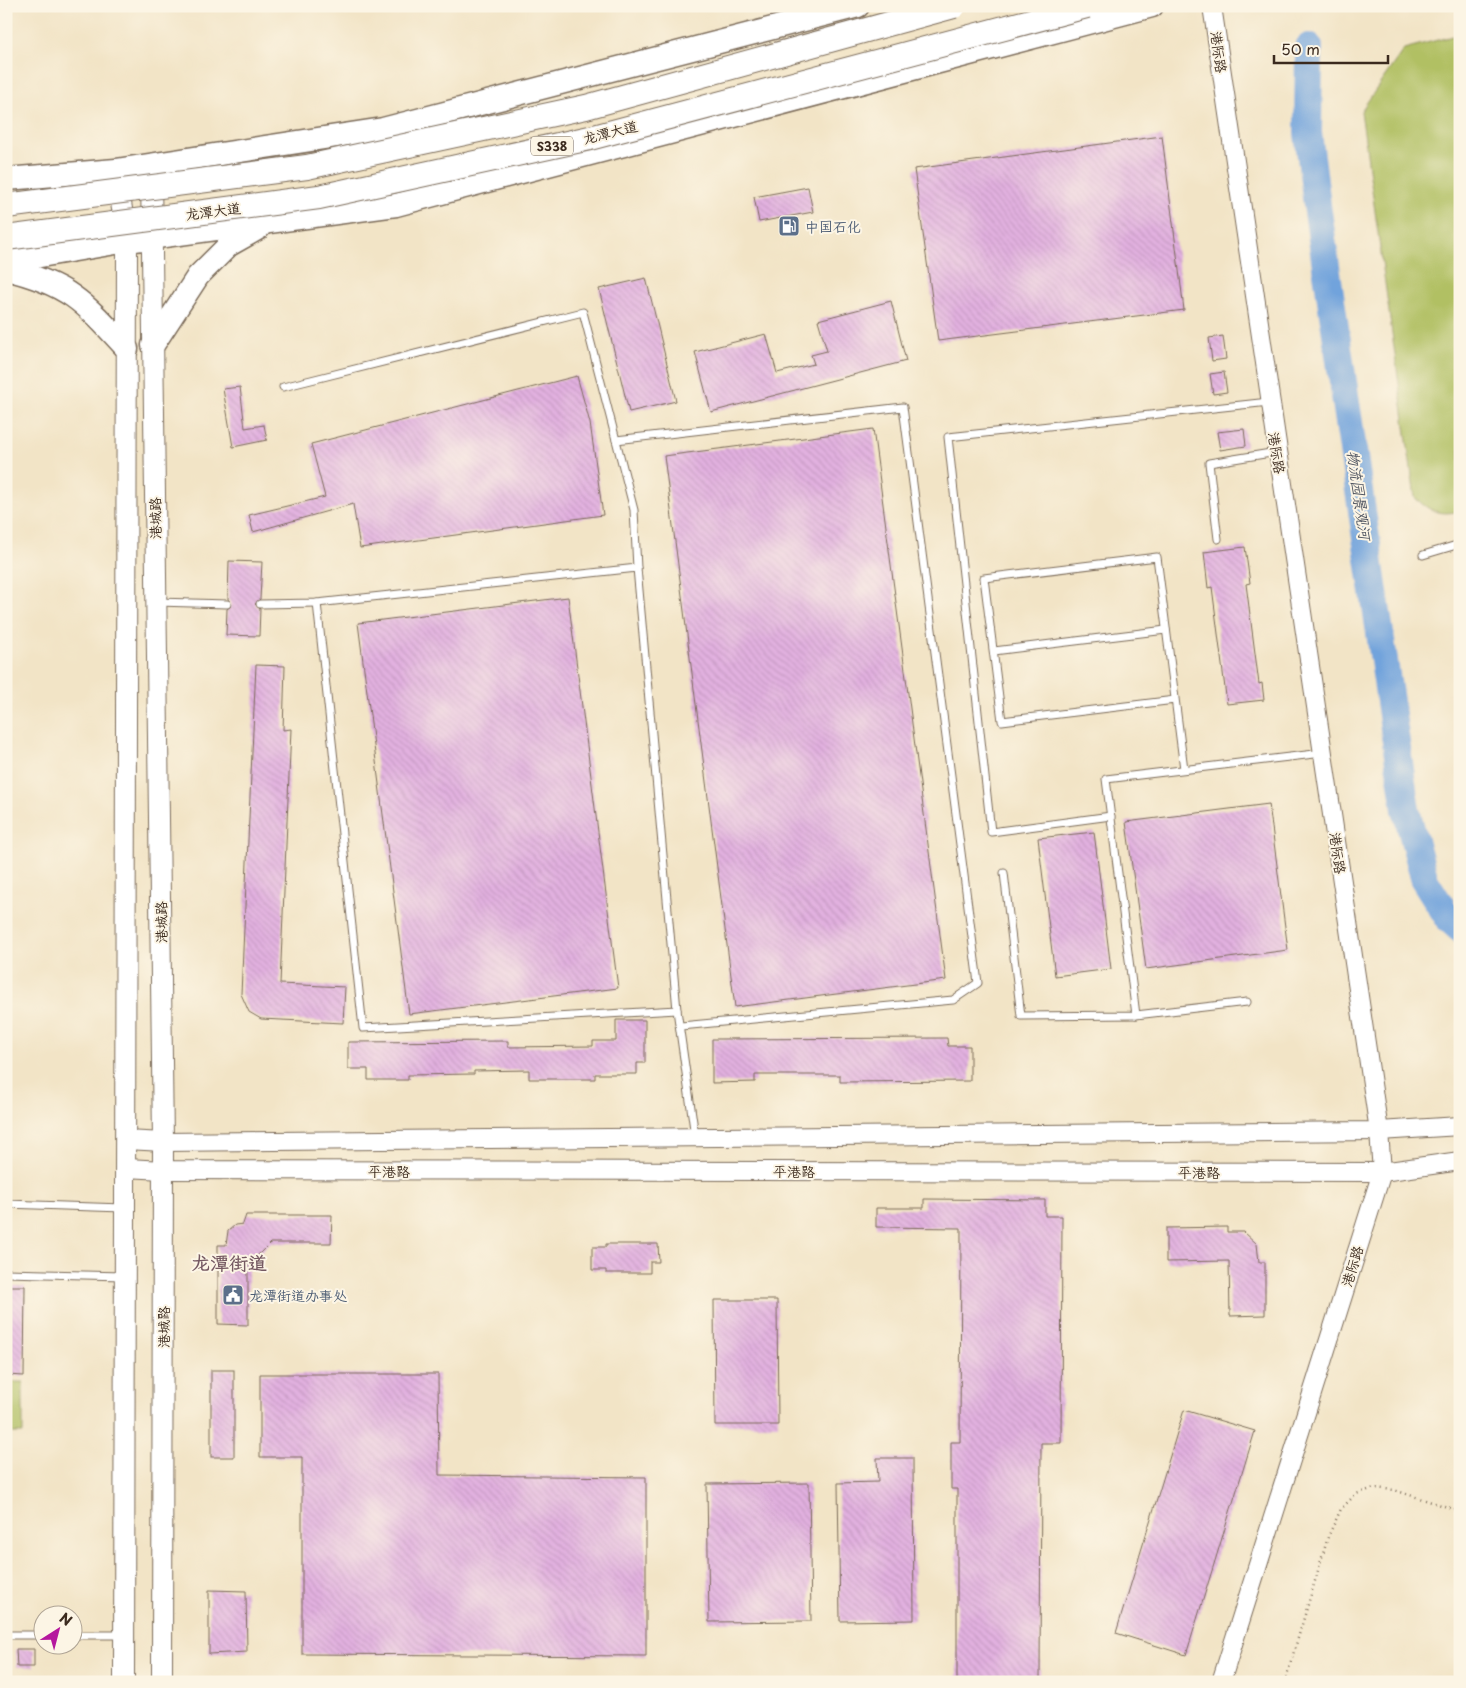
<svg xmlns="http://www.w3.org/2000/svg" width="1466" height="1688" font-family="'Playpen Sans','LXGW WenKai TC',sans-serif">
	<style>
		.grass { fill: #b1c063; stroke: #767540 }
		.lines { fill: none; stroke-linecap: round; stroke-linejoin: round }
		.river { stroke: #71a3dc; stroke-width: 28 }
		.building { fill: url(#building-back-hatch) }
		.service-casing { stroke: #7b6b59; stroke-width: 9 }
		.tertiary-casing { stroke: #7b6b59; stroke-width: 20 }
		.secondary-casing { stroke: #7b6b59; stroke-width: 22 }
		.primary-casing { stroke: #7b6b59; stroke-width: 25 }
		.path { stroke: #7b6b59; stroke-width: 2.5; stroke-dasharray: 1 4; stroke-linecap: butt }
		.service { stroke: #fff; stroke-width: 7 }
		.tertiary { stroke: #fff; stroke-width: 18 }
		.secondary { stroke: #fff; stroke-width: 20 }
		.primary { stroke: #fff; stroke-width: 22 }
		.trunk-bridge-casing { stroke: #7b6b59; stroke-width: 26; stroke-linecap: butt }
		.trunk-bridge { stroke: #fff; stroke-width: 24 }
		.labels { text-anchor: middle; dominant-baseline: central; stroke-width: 4; stroke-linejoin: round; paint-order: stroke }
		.shield { fill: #fcf5e5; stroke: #75675a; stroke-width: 1 }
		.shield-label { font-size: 12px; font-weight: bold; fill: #3b2a1e }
		.street-label { font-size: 14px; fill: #3b2a1e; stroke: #fcf5e5 }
		.service-label { font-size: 14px; fill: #4e5e75; stroke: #fcf5e5; text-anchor: start }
		.water-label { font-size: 15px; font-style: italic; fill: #4e5460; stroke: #fcf5e5 }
		.district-label { font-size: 19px; font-weight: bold; fill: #755962; stroke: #fcf5e5 }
	</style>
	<defs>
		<pattern id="building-back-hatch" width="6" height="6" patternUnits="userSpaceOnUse" patternTransform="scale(1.25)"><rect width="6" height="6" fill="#e2b1e0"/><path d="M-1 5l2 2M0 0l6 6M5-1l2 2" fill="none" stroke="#c398c0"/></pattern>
	</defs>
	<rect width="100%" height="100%" fill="#fcf5e5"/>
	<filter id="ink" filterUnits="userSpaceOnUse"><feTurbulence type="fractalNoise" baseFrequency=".02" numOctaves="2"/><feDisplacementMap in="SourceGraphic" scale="10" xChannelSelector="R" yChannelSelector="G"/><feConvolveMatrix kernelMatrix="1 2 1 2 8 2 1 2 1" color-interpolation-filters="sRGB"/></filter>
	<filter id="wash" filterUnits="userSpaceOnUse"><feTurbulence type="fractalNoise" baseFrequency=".0096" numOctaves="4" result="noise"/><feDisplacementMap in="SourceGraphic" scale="20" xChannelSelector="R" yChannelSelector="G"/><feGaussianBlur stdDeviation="1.12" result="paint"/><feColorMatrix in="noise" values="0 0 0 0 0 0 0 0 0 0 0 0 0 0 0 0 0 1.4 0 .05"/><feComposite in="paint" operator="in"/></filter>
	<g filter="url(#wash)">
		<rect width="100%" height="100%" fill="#f2e4c6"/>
		<g class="grass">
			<path d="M1460,34v477c-21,5 -30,0 -45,-13l-54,-387 43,-62z"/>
			<rect x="6" y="1382" width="17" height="51"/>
		</g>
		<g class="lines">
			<path class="river" d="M1309,47l-1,86 9,72 89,605 19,71 24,38 11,10"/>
		</g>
		<g id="blocks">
			<g class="building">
				<path d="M1162,136l22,174 -246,31 -24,-172z"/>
				<path d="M808,187l5,25 -54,10 -5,-25z"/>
				<path d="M646,278l30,123 -47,11 -30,-123z"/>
				<path d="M891,301l15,60 -195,51 -16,-60 71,-18 11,39 37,-9 -3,-9 16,-4 -9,-31z"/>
				<path d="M1223,336l3,23 -14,2 -3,-23z"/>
				<path d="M1224,372l3,20 -14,2 -3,-20z"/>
				<path d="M577,376l13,47 13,92 -243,33 -7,-44 -100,28 -4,-17 76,-18 -14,-53z"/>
				<path d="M240,387l5,41 19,-3 3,15 -34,7 -10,-58z"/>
				<path d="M873,429l73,551 -211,27 -71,-551z"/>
				<path d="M1244,429l2,17 -26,4 -3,-18z"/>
				<path d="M1245,547l5,36 -4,1 13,100 3,-1 2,17 -37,4 -15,-117 -4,1 -4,-36z"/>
				<path d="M229,561l33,1 -2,37 -5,5 5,5 -1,27 -33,-1 1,-26 5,-4 -4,-6z"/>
				<path d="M568,597l50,391 -209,26 -51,-391z"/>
				<path d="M256,665l29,1 -2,64 8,-1 -11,255 65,3 -2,36 -82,-4 -12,-7 -8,-18z"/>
				<path d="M1269,804l19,146 -142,19 -20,-147z"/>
				<path d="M1094,832l17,137 -56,7 -17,-138z"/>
				<path d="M616,1020h29v43h-8v11h-42v5h-66v-9l-55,1v3l-66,1v5h-40v-11h-20v-27l160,-1v6l85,-1v-5h23z"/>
				<path d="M947,1038l1,8h22v35l-130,1v-7h-85v7l-43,1v-44z"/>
				<path d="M924,1199l121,1v16h17l-1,227h-20l-1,239h-83v-193h-6v-47h9l1,-214 -85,-1v-19h48z"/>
				<path d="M246,1215h86l-1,28h-61l-22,22v60l-30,-1v-79h8l2,-14 7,-6 8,-1z"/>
				<path d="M1227,1227v5h17l13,12 2,18h6v53l-35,1 -1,-55 -63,1v-34z"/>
				<path d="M606,1244h52l1,18h-9v11h-44v-3h-14v-23h14z"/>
				<path d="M7,1286h18l-1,90 -18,-1z"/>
				<path d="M714,1300h63l1,125h-63z"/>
				<rect x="211" y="1370" width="23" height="87"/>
				<path d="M260,1374h178l1,101 207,2v179l-344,-2v-197h-42z"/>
				<path d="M1184,1410l71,21 -69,224 -70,-22z"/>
				<path d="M877,1458h36l1,162 -74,1 -2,-138 40,-1z"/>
				<path d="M809,1483l2,138 -102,1 -2,-138z"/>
				<path d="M209,1590l37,1 1,61 -38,2z"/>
				<path d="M16,1649h18v18h-17z"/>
			</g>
		</g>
	</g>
	<g filter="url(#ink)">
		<use href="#blocks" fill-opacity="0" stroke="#7b6b59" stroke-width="1"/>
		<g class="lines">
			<g class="service-casing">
				<g id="service">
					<path d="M283,387l300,-75 51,198 3,58"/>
					<path d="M616,440l287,-33 75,576 -25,17 -272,26"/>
					<path d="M1218,539l-9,-76 68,-11"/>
					<path d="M1423,555l37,-11"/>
					<path d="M157,602l70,2"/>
					<path d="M317,603l46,425 314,-18"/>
					<path d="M260,604l57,-1 320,-35 40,442 18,126"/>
					<path d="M994,651l172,-21"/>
					<path d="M1175,700l-173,21 -18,-143 173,-21 27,212"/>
					<path d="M1111,816l-120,16 -43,-395 321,-35"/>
					<path d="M1004,873l17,143 115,-1 111,-13"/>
					<path d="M1136,1015l-30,-236 217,-26"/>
					<path d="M6,1204l117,4"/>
					<path d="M6,1273l117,3"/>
					<path d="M6,1635h36"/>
					<path d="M72,1635h50"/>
				</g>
			</g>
			<g class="tertiary-casing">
				<g id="tertiary">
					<path d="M1212,6l167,1125 3,41 -161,510"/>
					<path d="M127,1140l36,2 1216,-11 81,-5"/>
					<path d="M127,1168l36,2 1219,2 78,-11"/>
				</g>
			</g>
			<g class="secondary-casing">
				<g id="secondary">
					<path d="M151,171l12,971 -1,540"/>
					<path d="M117,177l10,64 -3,1441"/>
				</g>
			</g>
			<g class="primary-casing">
				<g id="primary">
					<path d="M6,179l110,-9 267,-41 475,-123"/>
					<path d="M6,262l121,-21 269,-36 756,-199"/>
					<path d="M6,269c63,15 79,34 121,80"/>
					<path d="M153,345l45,-69 31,-31 30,-17"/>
				</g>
			</g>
			<path class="path" d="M1285,1682l43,-145 13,-28 15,-15 18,-6 20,2 66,21"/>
			<use href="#service" class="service"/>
			<use href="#tertiary" class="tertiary"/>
			<use href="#secondary" class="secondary"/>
			<use href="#primary" class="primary"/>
			<g class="trunk-bridge-casing">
				<g id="trunk-bridge">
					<path d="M6,206l301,-39 279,-60 368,-101"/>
					<path d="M6,238l313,-41 271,-59 497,-132"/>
				</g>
			</g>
			<use href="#trunk-bridge" class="trunk-bridge"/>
		</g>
	</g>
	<defs>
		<g id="fuel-square" transform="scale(1.125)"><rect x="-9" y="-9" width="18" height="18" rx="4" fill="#5c6f8a" stroke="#fcf5e5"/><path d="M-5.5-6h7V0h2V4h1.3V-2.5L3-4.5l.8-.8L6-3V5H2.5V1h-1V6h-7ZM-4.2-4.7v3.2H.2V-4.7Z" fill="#fff"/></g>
		<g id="civic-square" transform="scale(1.125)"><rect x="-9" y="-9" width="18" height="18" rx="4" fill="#5c6f8a" stroke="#fcf5e5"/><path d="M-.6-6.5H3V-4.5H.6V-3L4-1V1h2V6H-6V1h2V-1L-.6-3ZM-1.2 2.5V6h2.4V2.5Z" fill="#fff"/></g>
	</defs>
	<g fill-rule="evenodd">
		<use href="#fuel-square" x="789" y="226"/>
		<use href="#civic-square" x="233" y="1295"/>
	</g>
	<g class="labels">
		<rect class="shield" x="531" y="136.5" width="42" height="19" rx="4"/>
		<g class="shield-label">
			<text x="552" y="146">S338</text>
		</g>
		<g class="street-label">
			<text transform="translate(1219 52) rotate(82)">港际路</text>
			<text transform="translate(610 132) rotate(-14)">龙潭大道</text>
			<text transform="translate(213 211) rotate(-7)">龙潭大道</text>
			<text transform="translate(1277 453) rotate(81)">港际路</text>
			<text transform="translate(155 518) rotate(-91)">港城路</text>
			<text transform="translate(1338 853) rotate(82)">港际路</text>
			<text transform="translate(161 922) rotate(-91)">港城路</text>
			<text x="389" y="1171">平港路</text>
			<text x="794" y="1171">平港路</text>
			<text x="1199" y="1172">平港路</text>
			<text transform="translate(1352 1266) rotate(-73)">港际路</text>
			<text transform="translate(163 1327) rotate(-90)">港城路</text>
		</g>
		<g class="service-label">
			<text x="805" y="226">中国石化</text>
			<text x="249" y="1295">龙潭街道办事处</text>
		</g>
		<g class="water-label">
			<text transform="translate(1360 495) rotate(82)">物流园景观河</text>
		</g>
		<g class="district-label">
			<text x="229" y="1262">龙潭街道</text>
		</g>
	</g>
	<rect width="1466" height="1688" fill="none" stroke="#fcf5e5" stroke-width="25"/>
	<g transform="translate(58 1630) rotate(36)"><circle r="24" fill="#fcf5e5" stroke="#afa495"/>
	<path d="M0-4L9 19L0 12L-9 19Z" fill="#b5179e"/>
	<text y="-8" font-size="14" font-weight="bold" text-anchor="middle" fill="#3b2a1e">N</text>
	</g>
	<path d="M1274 55v8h114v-8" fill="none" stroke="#3b2a1e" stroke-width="2.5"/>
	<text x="1281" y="55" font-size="15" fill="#3b2a1e" stroke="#fcf5e5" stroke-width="4" paint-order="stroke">50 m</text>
</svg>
